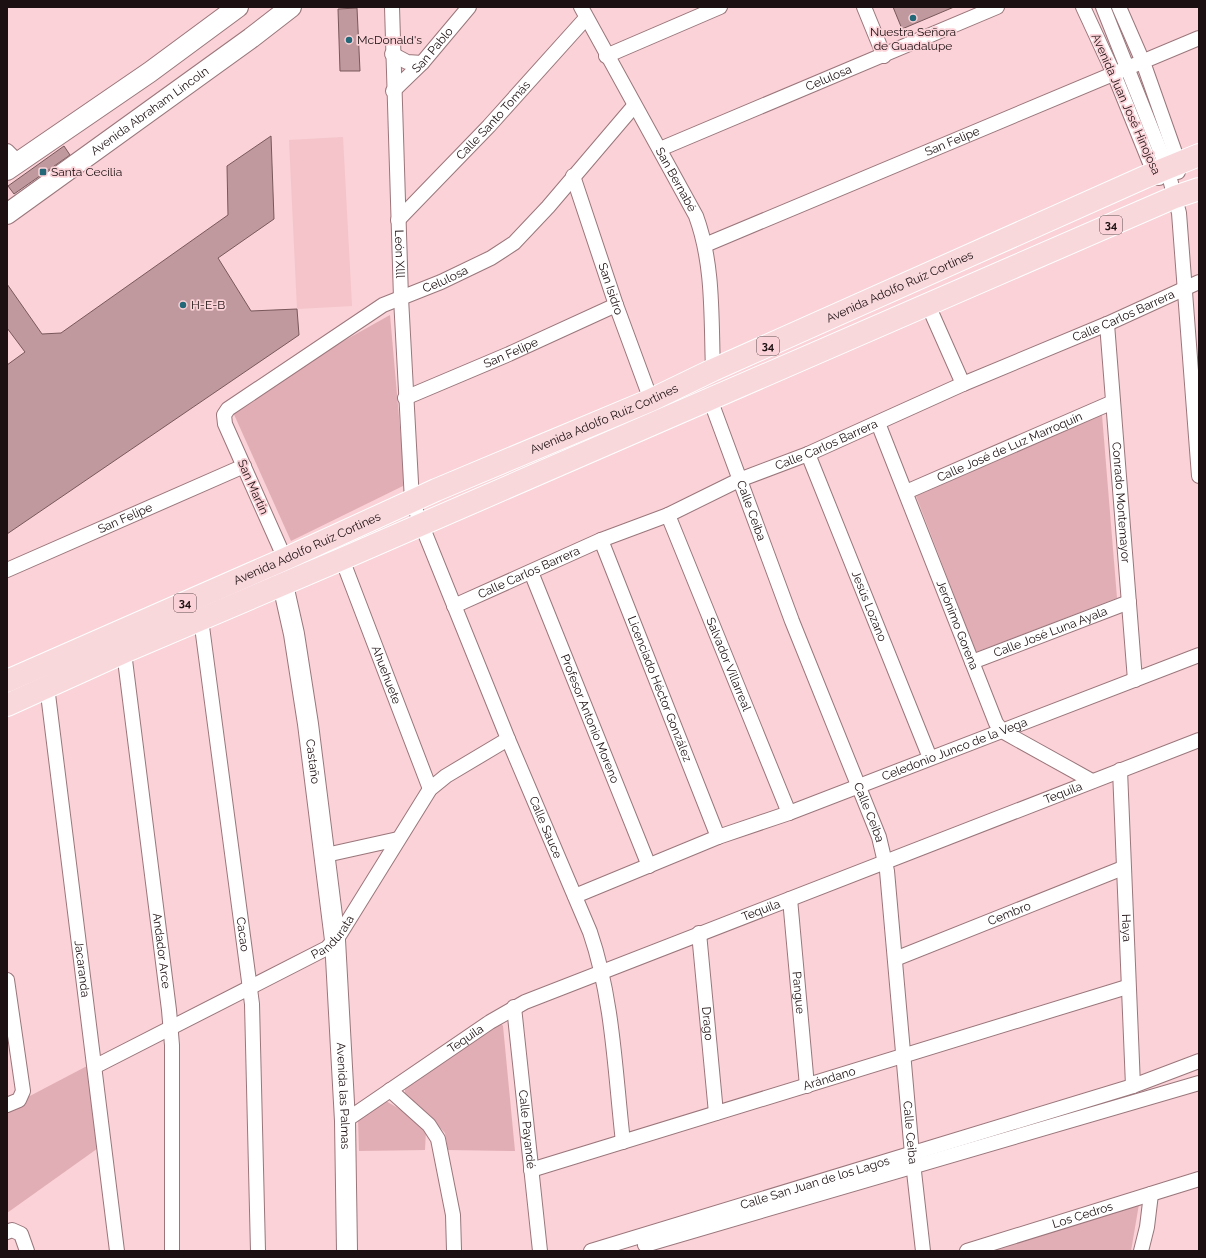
<svg xmlns="http://www.w3.org/2000/svg" width="1206" height="1258" font-family="Raleway,sans-serif">
	<style>
		.built { fill: #f4c4ca }
		.green { fill: #e2aeb5 }
		.building { fill: #bf999d; stroke: #79575b }
		.lines { fill: none; stroke-linecap: round; stroke-linejoin: round }
		.street-casing { stroke: #9a767b; stroke-width: 16 }
		.secondary-casing { stroke: #9a767b; stroke-width: 22 }
		.primary-casing { stroke: #fff; stroke-width: 24 }
		.street { stroke: #fff; stroke-width: 14 }
		.secondary { stroke: #fff; stroke-width: 20 }
		.primary { stroke: #f9d8dc; stroke-width: 22 }
		.poi-dot { fill: #226878; stroke: #fad2d7; stroke-width: 1.5 }
		.labels { text-anchor: middle; dominant-baseline: central; stroke-width: 3.5; stroke-linejoin: round; paint-order: stroke }
		.shield { fill: #fad2d7; stroke: #5f4a4d; stroke-width: 1 }
		.shield-label { font-size: 11px; font-weight: bold; fill: #1d1012 }
		.poi-label { font-size: 12px; fill: #1d1012; stroke: #fad2d7; text-anchor: start }
		.street-label { font-size: 12px; fill: #1d1012; stroke: #fad2d7 }
	</style>
	<rect width="100%" height="100%" fill="#fad2d7"/>
	<path class="built" d="M343,137l9,169 -55,3 -8,-169z"/>
	<g class="green">
		<path d="M390,315l15,170 -114,56 -59,-131 58,-39z"/>
		<path d="M1102,415l15,183 -141,54 -60,-156z"/>
		<path d="M499,1020l4,6 12,125 -67,-1 -3,-17 -10,-11 -30,-23v-11z"/>
		<path d="M87,1066l14,80 -94,67v-105z"/>
		<path d="M384,1100l23,13 19,17 -1,20 -66,1 -1,-32z"/>
		<path d="M1139,1204l-8,47h-144z"/>
	</g>
	<g class="building">
		<path d="M893,7h61l-52,22z"/>
		<path d="M357,8l3,63h-20l-2,-62z"/>
		<path d="M271,136l3,83 -56,39 33,53 46,-2 2,26 -292,199v-169l18,-13 -18,-24v-44l35,50 19,-1 167,-118 -1,-49z"/>
		<path d="M64,146l6,9 -56,39 -6,-8z"/>
	</g>
	<g class="lines">
		<g class="street-casing">
			<g id="street">
				<path id="s1" d="M392,7l9,291 11,203 96,238 82,193c23,67 25,140 33,210"/>
				<path id="s2" d="M581,7l115,209c18,49 15,103 17,154"/>
				<path d="M864,7l20,49"/>
				<path d="M1083,7l31,67 40,99 5,5"/>
				<path d="M1103,7l64,161 12,45 20,263"/>
				<path d="M1119,7l24,55 36,102 -1,8"/>
				<path d="M392,54l15,8 15,1"/>
				<path d="M606,56l114,-49"/>
				<path id="s3" d="M393,91l29,-28 47,-56"/>
				<path id="s4" d="M660,149l337,-142"/>
				<path d="M7,151l11,11"/>
				<path id="s5" d="M573,176l43,129 35,95"/>
				<path id="s6" d="M398,220l91,-94 97,-108"/>
				<path id="s7" d="M705,245l494,-207"/>
				<path d="M928,305l35,79"/>
				<path id="s8" d="M1107,324l28,356"/>
				<path id="s9" d="M405,398l104,-44 107,-49"/>
				<path id="s10" d="M710,399l82,222 87,216 8,34 25,283 11,97"/>
				<path id="s11" d="M878,423l118,300 6,8 90,50"/>
				<path id="s12" d="M808,454l122,304"/>
				<path id="s13" d="M906,492l207,-90"/>
				<path id="s14" d="M668,515l121,298"/>
				<path id="s15" d="M601,540l117,297"/>
				<path id="s16" d="M285,559l-60,-135 -1,-9 4,-6 155,-104 58,-23 50,-24 23,-15 34,-36 86,-101"/>
				<path id="s17" d="M342,559l88,230"/>
				<path id="s18" d="M7,570l237,-104"/>
				<path id="s19" d="M531,572l118,294"/>
				<path id="s20" d="M454,606l147,-66 67,-25 71,-35 69,-26 155,-70 144,-60 92,-42"/>
				<path id="s21" d="M201,619l51,385 6,247"/>
				<path id="s22" d="M124,652l45,358 3,35v206"/>
				<path id="s23" d="M972,662l157,-60"/>
				<path id="s24" d="M47,686l70,565"/>
				<path id="s25" d="M1120,770l13,316"/>
				<path d="M326,855l72,-16"/>
				<path id="s26" d="M575,896l143,-59 71,-24 410,-158"/>
				<path id="s27" d="M790,899l17,187"/>
				<path id="s28" d="M699,933l17,180"/>
				<path id="s29" d="M895,959l228,-91"/>
				<path d="M7,980l16,111 -4,9 -12,5"/>
				<path id="s30" d="M514,1007l26,244"/>
				<path id="s31" d="M96,1066l231,-118 13,-14 90,-145 16,-13 62,-37"/>
				<path d="M390,1090l39,35 9,14 15,76 1,35"/>
				<path id="s32" d="M345,1121l145,-99 35,-20 674,-262"/>
				<path id="s33" d="M531,1170l596,-183"/>
				<path d="M7,1232l5,-2 9,4 6,17"/>
				<path d="M645,1245l554,-162"/>
				<path id="s34" d="M591,1251l542,-165 66,-25"/>
				<path id="s35" d="M967,1251l232,-72"/>
				<path d="M1141,1251l6,-24 4,-33"/>
			</g>
		</g>
		<g class="secondary-casing">
			<g id="secondary">
				<path d="M7,170l143,-98 88,-65"/>
				<path id="s36" d="M7,214l244,-176 40,-31"/>
				<path id="s37" d="M283,585l11,49 14,90 27,216 10,181 2,130"/>
			</g>
		</g>
		<g class="primary-casing">
			<g id="primary">
				<path id="s38" d="M7,681l278,-122 151,-69 215,-90 62,-30 432,-193 54,-22"/>
				<path d="M7,705l117,-53 218,-93 833,-362 24,-8"/>
			</g>
		</g>
		<use href="#street" class="street"/>
		<use href="#secondary" class="secondary"/>
		<use href="#primary" class="primary"/>
	</g>
	<g class="poi-dot">
		<circle cx="913" cy="18" r="4"/>
		<circle cx="349" cy="40" r="4"/>
		<rect x="39" y="168" width="8" height="8" rx="2"/>
		<circle cx="183" cy="305" r="4"/>
	</g>
	<g class="labels">
		<g class="shield">
			<rect x="1100" y="216" width="22" height="18" rx="3"/>
			<rect x="757" y="337" width="22" height="18" rx="3"/>
			<rect x="174" y="594" width="22" height="18" rx="3"/>
		</g>
		<g class="shield-label">
			<text x="1111" y="225">34</text>
			<text x="768" y="346">34</text>
			<text x="185" y="603">34</text>
		</g>
		<g class="poi-label">
			<text x="913" y="32" text-anchor="middle">Nuestra Señora<tspan x="913" dy="14">de Guadalupe</tspan></text>
			<text x="357" y="40">McDonald's</text>
			<text x="51" y="172">Santa Cecilia</text>
			<text x="191" y="305">H-E-B</text>
		</g>
		<g class="street-label">
			<text stroke="none"><textPath href="#s3" startOffset="57">San Pablo</textPath></text>
			<text stroke="none"><textPath href="#s4" startOffset="183">Celulosa</textPath></text>
			<text transform="translate(1126 104) rotate(66)">Avenida Juan José Hinojosa</text>
			<text stroke="none"><textPath href="#s36" startOffset="176">Avenida Abraham Lincoln</textPath></text>
			<text stroke="none"><textPath href="#s6" startOffset="138">Calle Santo Tomás</textPath></text>
			<text stroke="none"><textPath href="#s7" startOffset="268">San Felipe</textPath></text>
			<text stroke="none"><textPath href="#s2" startOffset="197">San Bernabé</textPath></text>
			<text stroke="none"><textPath href="#s1" startOffset="247">León Xlll</textPath></text>
			<text stroke="none"><textPath href="#s16" startOffset="418">Celulosa</textPath></text>
			<text stroke="none"><textPath href="#s38" startOffset="976">Avenida Adolfo Ruíz Cortines</textPath></text>
			<text stroke="none"><textPath href="#s5" startOffset="119">San Isidro</textPath></text>
			<text stroke="none"><textPath href="#s20" startOffset="730">Calle Carlos Barrera</textPath></text>
			<text stroke="none"><textPath href="#s9" startOffset="115">San Felipe</textPath></text>
			<text stroke="none"><textPath href="#s38" startOffset="652">Avenida Adolfo Ruíz Cortines</textPath></text>
			<text stroke="none"><textPath href="#s20" startOffset="406">Calle Carlos Barrera</textPath></text>
			<text stroke="none"><textPath href="#s13" startOffset="113">Calle José de Luz Marroquín</textPath></text>
			<text transform="translate(253 487) rotate(66)">San Martín</text>
			<text stroke="none"><textPath href="#s8" startOffset="179">Conrado Montemayor</textPath></text>
			<text stroke="none"><textPath href="#s10" startOffset="119">Calle Ceiba</textPath></text>
			<text stroke="none"><textPath href="#s18" startOffset="129">San Felipe</textPath></text>
			<text stroke="none"><textPath href="#s38" startOffset="328">Avenida Adolfo Ruíz Cortines</textPath></text>
			<text stroke="none"><textPath href="#s20" startOffset="82">Calle Carlos Barrera</textPath></text>
			<text stroke="none"><textPath href="#s12" startOffset="164">Jesús Lozano</textPath></text>
			<text stroke="none"><textPath href="#s11" startOffset="217">Jerónimo Gorena</textPath></text>
			<text stroke="none"><textPath href="#s23" startOffset="84">Calle José Luna Ayala</textPath></text>
			<text stroke="none"><textPath href="#s14" startOffset="161">Salvador Villarreal</textPath></text>
			<text stroke="none"><textPath href="#s17" startOffset="124">Ahuehuete</textPath></text>
			<text stroke="none"><textPath href="#s15" startOffset="160">Licenciado Héctor González</textPath></text>
			<text stroke="none"><textPath href="#s19" startOffset="158">Profesor Antonio Moreno</textPath></text>
			<text stroke="none"><textPath href="#s26" startOffset="407">Celedonio Junco de la Vega</textPath></text>
			<text stroke="none"><textPath href="#s37" startOffset="179">Castaño</textPath></text>
			<text stroke="none"><textPath href="#s32" startOffset="793">Tequila</textPath></text>
			<text stroke="none"><textPath href="#s10" startOffset="443">Calle Ceiba</textPath></text>
			<text stroke="none"><textPath href="#s1" startOffset="847">Calle Sauce</textPath></text>
			<text stroke="none"><textPath href="#s32" startOffset="469">Tequila</textPath></text>
			<text stroke="none"><textPath href="#s29" startOffset="123">Cembro</textPath></text>
			<text stroke="none"><textPath href="#s25" startOffset="158">Haya</textPath></text>
			<text stroke="none"><textPath href="#s21" startOffset="318">Cacao</textPath></text>
			<text stroke="none"><textPath href="#s31" startOffset="271">Pandurata</textPath></text>
			<text stroke="none"><textPath href="#s22" startOffset="301">Andador Arce</textPath></text>
			<text stroke="none"><textPath href="#s24" startOffset="285">Jacaranda</textPath></text>
			<text stroke="none"><textPath href="#s27" startOffset="94">Pangue</textPath></text>
			<text stroke="none"><textPath href="#s28" startOffset="91">Drago</textPath></text>
			<text stroke="none"><textPath href="#s32" startOffset="146">Tequila</textPath></text>
			<text stroke="none"><textPath href="#s33" startOffset="312">Arándano</textPath></text>
			<text stroke="none"><textPath href="#s37" startOffset="515">Avenida las Palmas</textPath></text>
			<text stroke="none"><textPath href="#s30" startOffset="123">Calle Payandé</textPath></text>
			<text stroke="none"><textPath href="#s10" startOffset="767">Calle Ceiba</textPath></text>
			<text stroke="none"><textPath href="#s34" startOffset="234">Calle San Juan de los Lagos</textPath></text>
			<text stroke="none"><textPath href="#s35" startOffset="121">Los Cedros</textPath></text>
		</g>
	</g>
	<rect width="1206" height="1258" fill="none" stroke="#1d1012" stroke-width="16"/>
</svg>
